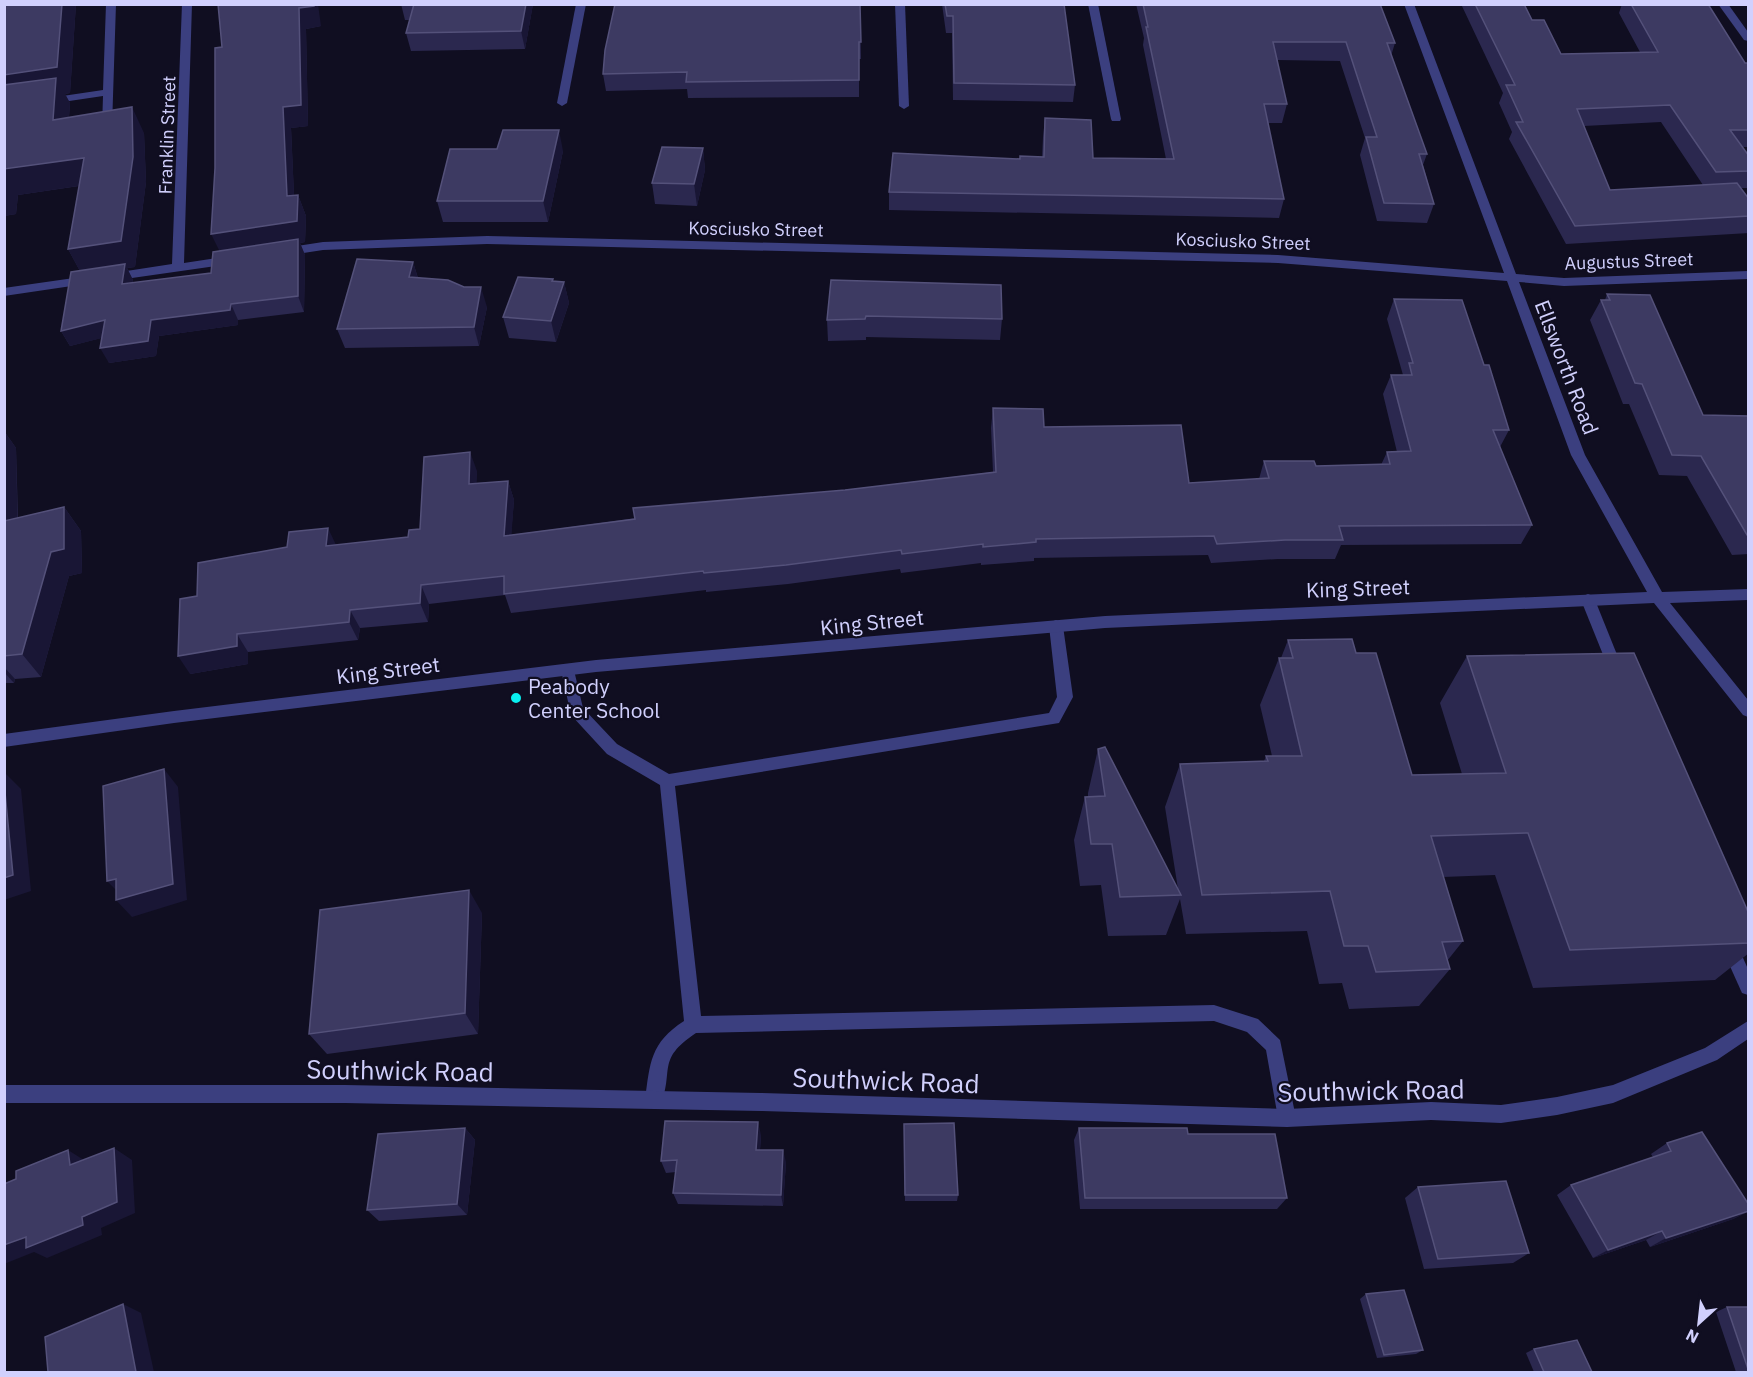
<svg xmlns="http://www.w3.org/2000/svg" width="1753" height="1377" font-family="'IBM Plex Sans',sans-serif">
	<style>
		.lines { fill: none; stroke-linecap: round; stroke-linejoin: round }
		.service { fill: #3b3f7f; fill-rule: evenodd }
		.minor { fill: #3b3f7f; fill-rule: evenodd }
		.wall { fill: #2b284f; fill-rule: evenodd }
		.shaded-wall { fill: #191635 }
		.building { fill: #3d3a62; stroke: #54517a; stroke-width: 1.5 }
		.poi-dot { fill: #09f0f0; stroke: #100e21; stroke-width: 2 }
		.labels { text-anchor: middle; dominant-baseline: central; stroke-width: 4.5; stroke-linejoin: round; paint-order: stroke }
		.far-street-label { font-size: 18px; fill: #d1d0fd; stroke: #100e21 }
		.street-label { font-size: 21px; fill: #d1d0fd; stroke: #100e21 }
		.poi-label { font-size: 21px; fill: #d1d0fd; stroke: #100e21; text-anchor: start }
		.near-street-label { font-size: 26px; fill: #d1d0fd; stroke: #100e21 }
	</style>
	<rect width="100%" height="100%" fill="#100e21"/>
	<g class="lines">
		<g class="service">
			<path d="M106,4h10l-4,123 -5,3 -5,-3 1,-31 -54,8 -5,-3 5,-3 54,-8z"/>
			<path d="M1588,594l5,2 2,4 29,72 -2,4h-10l-2,-4 -29,-72 2,-4z"/>
			<path d="M1056,620l5,2 2,4 10,71 -14,26 -384,63 26,230 513,-11 44,14 22,21 16,78 -3,6 -6,3 -6,-3 -3,-6 -12,-68 -19,-18 -33,-11 -518,12c-41,27 -21,38 -36,73l-6,3 -6,-3 -3,-6c5,-37 5,-57 39,-79l-24,-236 -53,-31 -36,-39 -10,-45 2,-4h10l10,42 34,36 52,30 380,-61 8,-16 -8,-71 2,-4z"/>
			<path d="M1728,936l6,2 14,31v26l-6,-2 -22,-49 2,-6z"/>
		</g>
		<g class="minor">
			<path d="M182,4h10l-8,259 46,-7 6,4 -6,4 -119,17 -6,-4 2,-3 65,-10z"/>
			<path d="M576,4h10l-19,99 -5,3 -5,-3z"/>
			<path d="M895,4h10l4,102 -5,3 -5,-3z"/>
			<path d="M1088,4h10l23,115 -1,2h-8l-1,-2z"/>
			<path d="M1404,4h10l102,270 48,4 184,-7v8l-184,7 -45,-4 66,173 77,137 86,-3v11l-78,3 78,97v17l-5,-2 -89,-112 -549,25 -509,44 -422,51 -170,24v-13l170,-23 422,-51 509,-44 542,-24 -76,-137 -64,-174 -229,-18 -791,-19 -164,6 -39,6 -6,-4 6,-4 39,-6 164,-6 791,19 226,18z"/>
			<path d="M1718,4h10l20,28v9l-4,-1z"/>
			<path d="M88,276l4,1v6l-88,13v-8z"/>
			<path d="M1748,1021v18l-31,21 -104,43 -56,12 -56,8 -70,-3 -144,7 -526,-16 -416,-8h-341v-18h341l416,8 526,16 144,-7 70,3 56,-8 56,-12 92,-37z"/>
		</g>
	</g>
	<g class="wall">
		<path d="M4,4h72l-6,89 -5,1 5,9 -1,14 75,16 2,49 -11,85 -8,1 6,12v3l78,-10 8,-22 3,-204 -4,-43 103,22 -15,3 2,97 -17,2 3,67h4l8,21 -1,26 -5,1 5,12 -1,57 -66,8v5l-79,11 -3,20 -47,7 -8,-25 -31,8 -9,-15 19,-60 -12,-22 11,-63 -61,9 -2,19 -12,2z"/>
		<path d="M401,4h132l-8,45 -114,2 -5,-18 4,-13h-5z"/>
		<path d="M860,4l1,55h-2v38l-171,1 -1,-9 -81,2 -3,-17z"/>
		<path d="M942,4h122l11,81 -2,17 -120,-2 -1,-67h-6z"/>
		<path d="M1136,4h244l15,39 -4,13 36,98 -4,11 11,39 -7,19 -50,-2 -17,-66 5,-17 -25,-77 -63,-1 10,44 -5,19h-14l16,76 -5,19 -390,-8v-18l131,-33 22,-2 1,-20 2,-19 48,40 73,1 -23,-114 1,-7z"/>
		<path d="M1461,4h63l8,16 29,34 79,-2 -21,-39 3,-9h86l37,59h4v84h-7l7,9v32h-8l8,28v17l-183,11 -57,-105 3,-7 -13,-29 4,-10zM1661,122l42,63 -93,5 -26,-64z"/>
		<path d="M703,148l2,22 -8,36 -42,-2 -3,-21z"/>
		<path d="M563,151l-15,71h-105l-6,-21z"/>
		<path d="M413,262l5,16 69,29 -8,39 -134,2 -8,-19z"/>
		<path d="M553,279l1,2 10,1 5,21 -13,39 -47,-4 -6,-21z"/>
		<path d="M831,280l171,39 -2,21 -134,-3v3l-38,1 -1,-21z"/>
		<path d="M1607,294l96,121 46,1v138l-17,1 -45,-79 -28,-1 -30,-71h-6l-33,-84 11,-20h4z"/>
		<path d="M1394,299l90,66 25,65 -9,17 32,78 -11,19 -180,1 -6,14h-57l-67,4 -3,-8 -174,3v3l-53,4v-2l-80,10 -1,-4 -112,15 -82,8v-2l-195,23 -6,-18 -76,9 -1,18 -68,6 -2,12 -110,12v12l-58,10 7,-78 90,-49 49,-2 72,-8 12,-8 57,-58 -1,12 32,-2 6,19 -3,35 334,-45 148,-18 -2,-44 2,-20 196,75 70,-4 5,-18 52,5 65,-1 6,-13h10l-14,-58 8,-19h12l-16,-56z"/>
		<path d="M4,431l12,17 2,70 46,-11 17,24 1,42 -13,3 -28,101 -26,2 -1,4h-10z"/>
		<path d="M1288,640l68,13 56,122 50,-1 -22,-71 27,-47 282,258v39l-34,27 -182,8 -38,-113 -52,2 20,64 -16,20 3,8 -31,37 -70,3 -7,-26 -23,1 -12,-53 -121,3 -6,-35 -14,36 -58,1 -7,-51 -21,1 -6,-46 11,-43h3v-4l10,-44 80,140 -13,-82 15,-43 84,-3 2,-5h6l-12,-51 19,-47h2z"/>
		<path d="M482,913l-4,121 -151,20 -18,-20z"/>
		<path d="M904,1124l54,71 -1,6h-52z"/>
		<path d="M465,1128l10,12 -8,75 -88,6 -12,-11z"/>
		<path d="M1079,1128l109,6 99,64 -10,11h-197l-6,-69z"/>
		<path d="M761,1135l-1,15 26,12 -3,44 -105,-2 -5,-11 3,-21 -10,1 -5,-12z"/>
		<path d="M1667,1143l82,62v6l-16,8 -83,28 -4,-7 -53,18 -36,-63 14,-10 82,-28 -2,-3z"/>
		<path d="M1418,1187l111,66 -16,10 -89,6 -19,-71z"/>
		<path d="M1366,1294l57,56 -7,4 -39,4 -17,-59z"/>
		<path d="M1727,1307h22v65h-13l-20,-60z"/>
		<path d="M1534,1349l58,23h-58l-8,-19z"/>
	</g>
	<g class="shaded-wall">
		<path d="M62,4h14l-6,89 -5,1 5,9 -3,43 -63,-43v-28z"/>
		<path d="M314,4h4l3,22 -15,3 2,97 -17,2 4,89 -8,-21 -4,-89 16,-99z"/>
		<path d="M526,4h7l-8,45 -4,-18z"/>
		<path d="M132,107l12,26 2,49 -11,85 -8,1 6,12 -3,20 -48,-25 -14,-26z"/>
		<path d="M559,130l4,21 -15,71 -5,-21z"/>
		<path d="M703,148l2,22 -8,36 -3,-22z"/>
		<path d="M84,158l14,25 -80,12 -2,19 -12,2v-47z"/>
		<path d="M298,195l8,21 -1,26 -5,1 5,12 -1,57 -6,-16 -77,-42 -10,-20z"/>
		<path d="M413,262l6,20 -10,-5z"/>
		<path d="M553,279l5,21 6,-18 5,21 -13,39 -5,-21z"/>
		<path d="M481,287l6,20 -8,39 -5,-19z"/>
		<path d="M231,304l7,16v5l-79,11 -3,20 -47,7 -9,-15 51,-28z"/>
		<path d="M105,320l9,15 -44,11 -9,-15z"/>
		<path d="M4,431l12,17 2,98 -14,-18z"/>
		<path d="M470,452l7,19 -1,32 -7,-19z"/>
		<path d="M508,481l6,19 -4,55 -6,-19z"/>
		<path d="M64,507l17,24 1,42 -13,3 -28,101 -19,-23z"/>
		<path d="M328,528l9,19 -11,-1z"/>
		<path d="M421,585l8,19 -1,18 -8,-19z"/>
		<path d="M350,610l10,18 -2,12 -9,-18z"/>
		<path d="M237,634l11,18v12l-58,10 -12,-18z"/>
		<path d="M4,667l11,12 -1,4 -10,-11z"/>
		<path d="M164,769l14,18 9,113 -55,17 -16,-17z"/>
		<path d="M4,772l17,17 10,102 -27,9z"/>
		<path d="M116,879l7,18 -16,-16z"/>
		<path d="M469,890l13,23 -4,121 -13,-21z"/>
		<path d="M758,1122l3,13 -2,27 -3,-12z"/>
		<path d="M465,1128l10,12 -8,75 -10,-11z"/>
		<path d="M114,1148l18,12 3,53 -34,15 1,7 -55,23 -13,-6 -30,12v-19l22,-8 56,-20z"/>
		<path d="M68,1150l19,12 -17,3z"/>
		<path d="M783,1150l3,12 -3,44 -2,-11z"/>
		<path d="M1749,1211l-16,8 -83,28 16,-9z"/>
		<path d="M1662,1231l-16,9 -53,18 15,-8z"/>
		<path d="M123,1304l18,9 13,59h-18z"/>
	</g>
	<g class="building">
		<path d="M4,4h58l-5,63 -53,8z"/>
		<path d="M218,4h96v2l-15,2 2,97 -18,2 4,89 11,-1 -1,26 -86,13 4,-66v-120l7,-1z"/>
		<path d="M414,4h112l-5,27 -115,2z"/>
		<path d="M615,4h245l1,38h-2v38l-173,2 1,-10 -84,2 2,-24z"/>
		<path d="M945,4h119l11,81 -121,-2 -1,-67h-6z"/>
		<path d="M1143,4h237l15,39h-8l40,111h-8l15,50 -50,-1 -18,-66h11l-31,-95h-73l14,62h-23l20,95 -395,-7 4,-39 127,6v-3l24,1 1,-39 46,2 2,38 81,1 -28,-132h2z"/>
		<path d="M1475,4h49l8,16h12l17,34 97,-2 -27,-48h77l37,59h4v67h-19l19,26v15l-33,1 -46,-67 -93,4 33,81 127,-7 12,16v17l-174,10 -59,-104h7l-17,-37h9z"/>
		<path d="M56,78l-3,42 79,-13 1,50 -12,84 -53,8 16,-91 -80,11v-84z"/>
		<path d="M503,130h56l-16,71h-106l13,-52h47z"/>
		<path d="M662,147l41,1 -9,36 -42,-1z"/>
		<path d="M298,239v57l-67,8 -1,6 -79,10 -3,21 -48,7 5,-28 -44,11 10,-59 54,-8 -3,20 89,-11 2,-21z"/>
		<path d="M357,259l56,3 -4,15 39,3 16,7h17l-7,40 -137,2z"/>
		<path d="M518,277l35,2 -1,2 12,1 -13,39 -48,-4z"/>
		<path d="M831,280l170,5 1,34 -136,-3 -1,3 -38,1z"/>
		<path d="M1607,294l43,1 53,120 46,1v119h-2l-46,-79 -29,-1 -30,-71 -7,-1 -34,-83h9z"/>
		<path d="M1394,299l68,1 22,65h5l20,65h-16l39,95 -193,1 4,14h-58l-68,4 -3,-8 -178,3v3l-53,5v-3l-81,10 -1,-4 -115,15 -82,8 -1,-2 -199,23v-18l-83,9 -1,18 -70,7 -1,12 -112,12v12l-59,10 2,-57 17,-3 1,-33 89,-16 2,-15 39,-4 -2,18 82,-9 1,-7 11,-1 4,-72 46,-5 -1,32 39,-3 -4,55 131,-17 -2,-11 212,-18 151,-18 -3,-64 50,1 1,18 137,-2 8,58 80,-5 -5,-17h50l2,5 74,-2 -3,-12 24,-1 -20,-76h21l-3,-12h4z"/>
		<path d="M64,507v42l-13,3 -29,102 -18,2v-135z"/>
		<path d="M1352,639l4,14h20l36,122 94,-2 -39,-117 167,-3 115,261v29l-179,7 -42,-117 -97,3 32,105 -21,1 8,27 -74,3 -8,-26h-24l-14,-55 -128,4 -22,-131 88,-3 -2,-5h36l-23,-98h14l-5,-18z"/>
		<path d="M1105,747l76,148 -61,2 -8,-53h-21l-6,-47 20,-1 -7,-47z"/>
		<path d="M164,769l9,115 -57,16v-21l-9,2 -4,-95z"/>
		<path d="M4,782l9,93 -9,3z"/>
		<path d="M469,890l-4,123 -156,21 11,-124z"/>
		<path d="M665,1121l93,1 -2,28h27l-2,45 -108,-2 4,-33 -16,1z"/>
		<path d="M954,1123l4,72h-53l-1,-71z"/>
		<path d="M465,1128l-8,76 -90,6 11,-76z"/>
		<path d="M1079,1128h108l1,6h87l12,64h-202z"/>
		<path d="M1702,1132l47,73v6l-83,27 -4,-7 -54,19 -37,-65 100,-34 -4,-8z"/>
		<path d="M114,1148l3,54 -35,15 1,8 -57,23v-11l-22,8v-61l12,-5v-8l52,-21 2,15z"/>
		<path d="M1506,1181l23,72 -91,6 -20,-72z"/>
		<path d="M1404,1290l19,60 -39,5 -18,-61z"/>
		<path d="M123,1304l13,68h-88l-3,-35z"/>
		<path d="M1727,1307h22v62h-1z"/>
		<path d="M1577,1340l15,32h-48l-10,-23z"/>
	</g>
	<circle class="poi-dot" cx="516" cy="698" r="6"/>
	<g class="labels">
		<g class="far-street-label">
			<text transform="translate(167 135) rotate(-88)">Franklin Street</text>
			<text transform="translate(756 229) rotate(1)">Kosciusko Street</text>
			<text transform="translate(1243 241) rotate(2)">Kosciusko Street</text>
			<text transform="translate(1629 261) rotate(-2)">Augustus Street</text>
		</g>
		<g class="street-label">
			<text transform="translate(1567 367) rotate(69)">Ellsworth Road</text>
			<text transform="translate(1358 588) rotate(-2)">King Street</text>
			<text transform="translate(872 622) rotate(-6)">King Street</text>
			<text transform="translate(388 670) rotate(-7)">King Street</text>
		</g>
		<g class="poi-label">
			<text x="528" y="686">Peabody<tspan x="528" dy="24">Center School</tspan></text>
		</g>
		<g class="near-street-label">
			<text transform="translate(400 1070) rotate(1)">Southwick Road</text>
			<text transform="translate(886 1080) rotate(2)">Southwick Road</text>
			<text transform="translate(1371 1090) rotate(-1)">Southwick Road</text>
		</g>
	</g>
	<rect width="1753" height="1377" fill="none" stroke="#d1d0fd" stroke-width="12"/>
	<g transform="translate(1699 1323) rotate(207)" stroke="#100e21" stroke-width="4.5" paint-order="stroke">
	<path d="M0-4.5L10 22L0 15L-10 22Z" fill="#d1d0fd"/>
	<text y="-9" font-size="16" font-weight="bold" text-anchor="middle" fill="#d1d0fd">N</text>
	</g>
</svg>
